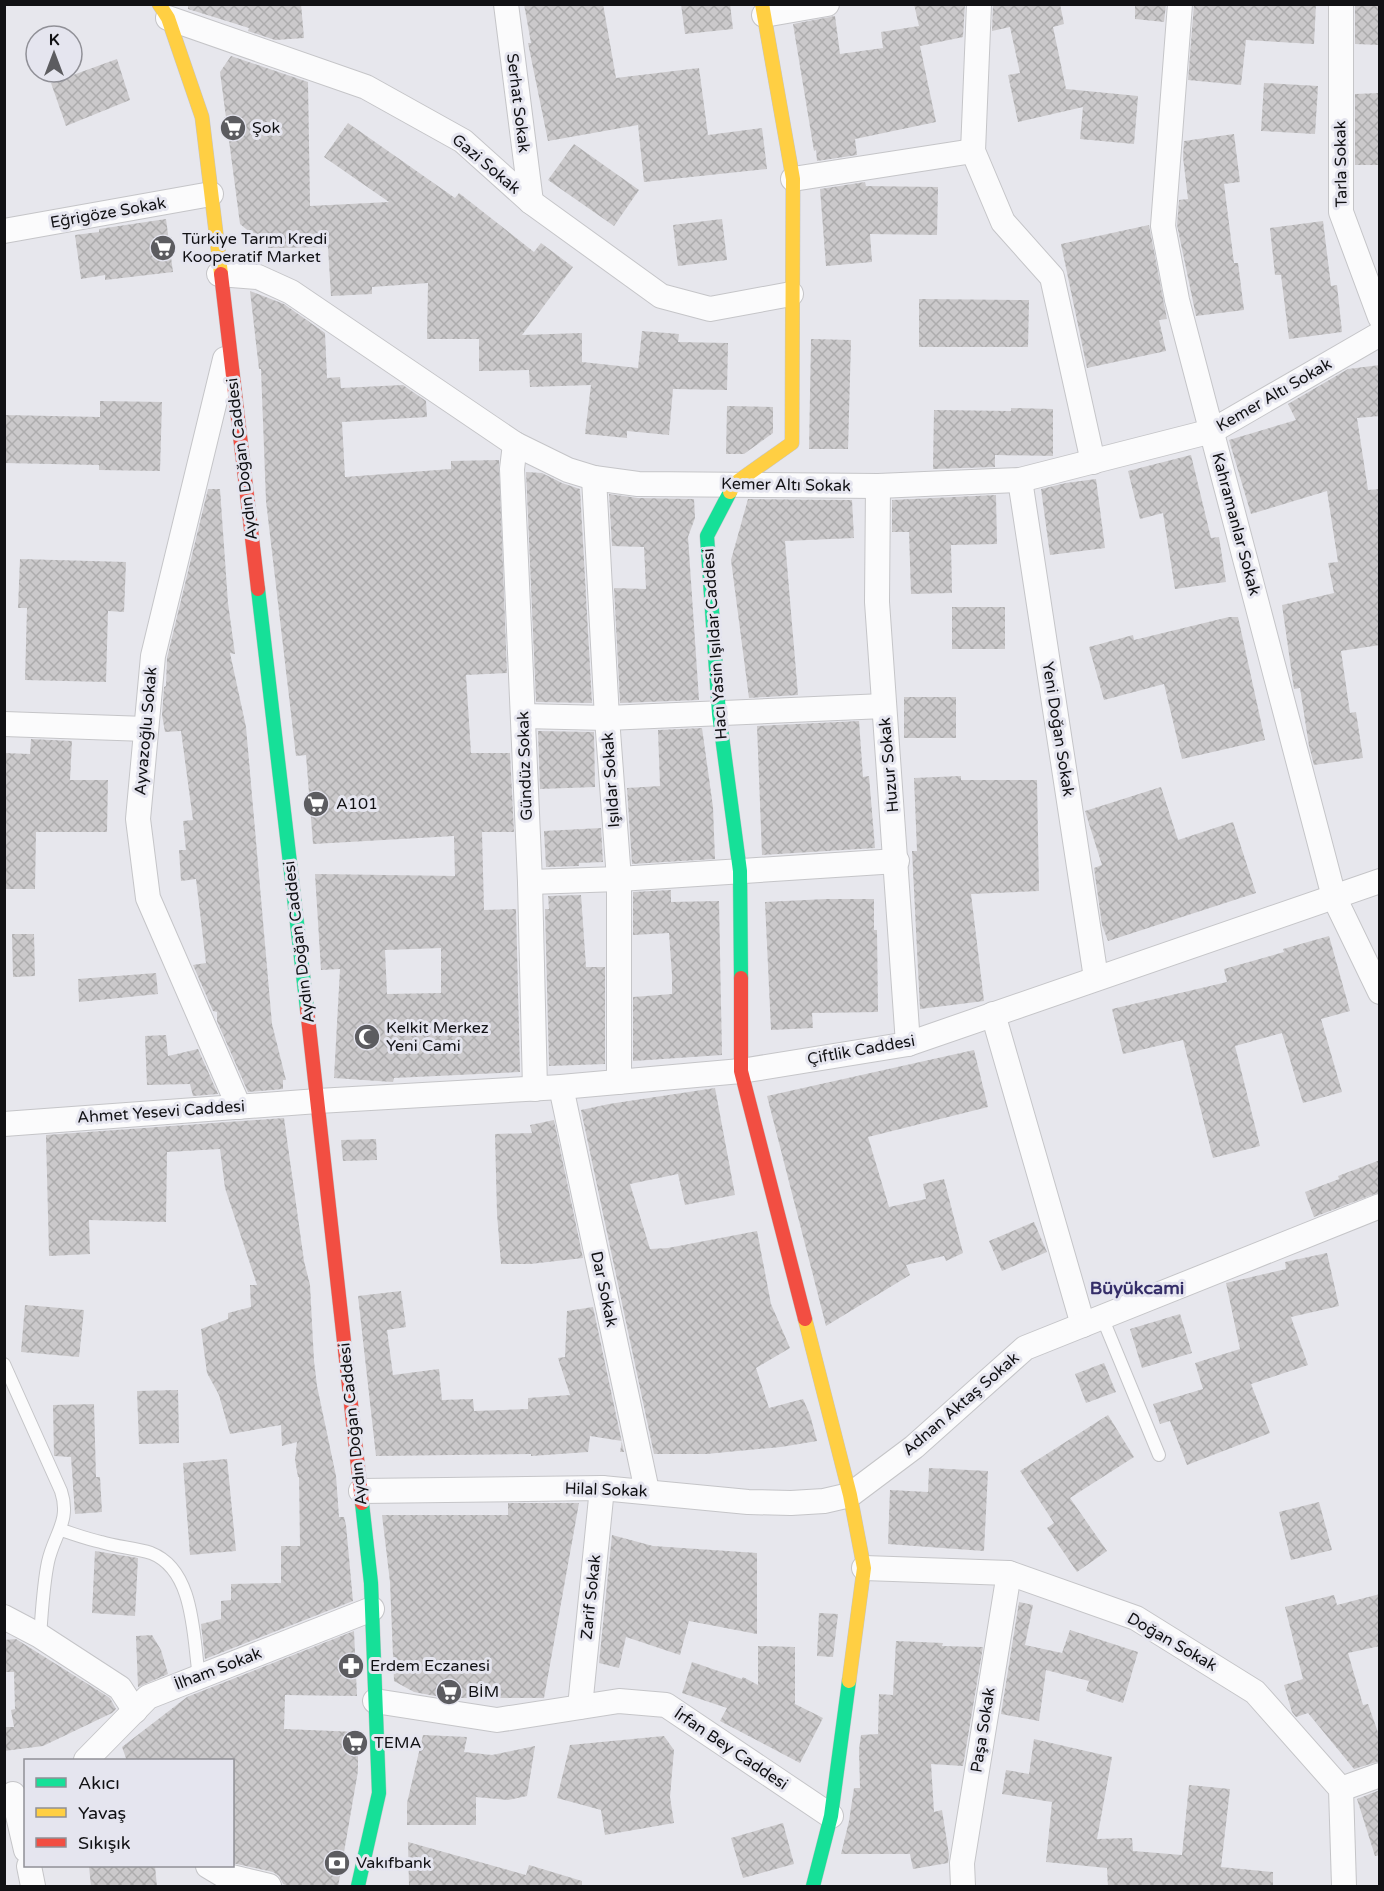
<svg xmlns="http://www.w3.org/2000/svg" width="1384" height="1891" font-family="'Varela Round',sans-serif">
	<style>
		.building { fill: url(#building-cross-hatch); fill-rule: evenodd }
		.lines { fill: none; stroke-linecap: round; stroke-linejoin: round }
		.lane-casing { stroke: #c5c5c8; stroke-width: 14 }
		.street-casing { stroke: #c5c5c8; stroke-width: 26 }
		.fast-casing { stroke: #c5c5c8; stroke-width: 15 }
		.slow-casing { stroke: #c5c5c8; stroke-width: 15 }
		.jam-casing { stroke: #c5c5c8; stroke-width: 15 }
		.lane { stroke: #fbfbfc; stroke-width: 12 }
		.street { stroke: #fbfbfc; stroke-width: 24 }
		.fast { stroke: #16e098; stroke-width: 14 }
		.slow { stroke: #ffcf43; stroke-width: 14 }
		.jam { stroke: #f24e42; stroke-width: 14 }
		.labels { text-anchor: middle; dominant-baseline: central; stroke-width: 6; stroke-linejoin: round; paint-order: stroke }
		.street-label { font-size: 16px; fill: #111114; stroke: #e5e5ef }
		.poi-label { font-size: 16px; fill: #111114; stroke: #e5e5ef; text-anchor: start }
		.neighbourhood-label { font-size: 18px; font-weight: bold; fill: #342d68; stroke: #e5e5ef }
	</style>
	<defs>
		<pattern id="building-cross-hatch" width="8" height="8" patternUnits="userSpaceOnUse" patternTransform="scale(1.5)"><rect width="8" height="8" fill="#cbc9cb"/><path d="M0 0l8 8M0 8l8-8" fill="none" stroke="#adacad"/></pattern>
	</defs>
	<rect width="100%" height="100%" fill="#e7e7ed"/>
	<g class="building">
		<path d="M188,4h113l3,34 -29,2 -27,-9 1,-3 -61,-19z"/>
		<path d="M524,4h79l13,74 83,-10 9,67 54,-7 5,41 -123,13 -6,-57 -90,16 -20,-98h3z"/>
		<path d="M681,4h49l3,25 -48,5z"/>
		<path d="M914,4h51l-2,33 -43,9 16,76 -81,17 2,16 -40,6 -1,-11 -2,1 -21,-127 42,-8 5,38 43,-6 -2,-16 38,-6z"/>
		<path d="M993,4h67l4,20 -11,3 13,62 72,7 -4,48 -54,-5 3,-32 -65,15 -10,-47 12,-2 -10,-46 -18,4z"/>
		<path d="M1135,4h31l-2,18 -29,-3z"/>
		<path d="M1194,4h122l-2,40 -68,-4 -5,45 -53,-5z"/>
		<path d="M1355,4h25v41l-25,-1z"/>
		<path d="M231,56l77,26 2,124 79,-4 -65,-45 24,-34 107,75 4,-5 75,59 7,-9 32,24 -51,68 60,-2v29l56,6 4,-37 37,3 -1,8 50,1 -1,47 -54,-1 -4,46 -42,-4v7l-42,-4 6,-49 -61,2 -1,-17 -50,1v-32h-52l1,-56 -56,4v7l-41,2 -3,-49 -59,1 -29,-24 -20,-152z"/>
		<path d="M117,59l13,41 -64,26 -15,-43z"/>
		<path d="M1264,83l54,3 -3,48 -54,-3z"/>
		<path d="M1380,93v72h-25v-71z"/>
		<path d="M1234,134l6,48 -16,2 10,79h4l6,47 -48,6 -19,-91 2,-25 9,-1 -5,-42 1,-16z"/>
		<path d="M574,144l65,46 -25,36 -66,-46z"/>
		<path d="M865,182l1,4 72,1 -1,48 -67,-1 2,28 -46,4 -6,-77z"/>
		<path d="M166,219l7,53 -68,8v-5l-24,4 -6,-44 24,-3v-3z"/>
		<path d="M722,219l5,41 -49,6 -5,-41z"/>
		<path d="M1323,221l8,65 6,-1 5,47 -53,7 -8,-64h-6l-5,-47z"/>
		<path d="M1149,225l18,94 -8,1 7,31 -79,17 -26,-124z"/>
		<path d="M250,291l34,13 41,29 2,45 13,-1 1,11 62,-3 23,16 1,16 -85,5 3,55 106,-8v-8l48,-1 8,213 -41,2 5,78h39l4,79h-32l2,78 32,-1 4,163 -126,6 -1,4 -59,-4 6,-109 -19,1 -6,-96 140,2 -1,-40 -141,8 -7,-89 -10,1 -30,-255 -5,-132h-2zM441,948v45l-54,1 -2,-44z"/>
		<path d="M919,299l110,1 -1,47h-109z"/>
		<path d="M811,339l40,1 -3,109h-39z"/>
		<path d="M1380,365v51l-23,2 11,72 12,-1v156l-39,6 9,62 6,-1 7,46 -49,7 -5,-19 -9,-58 -6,1 -12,-84 52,-12 -6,-30 10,-1 -11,-71 -76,23 -22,-74 67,-20 -8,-16 60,-35z"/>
		<path d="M100,401l62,1 -2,69 -61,-1v-5l-95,-2v-48l96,2z"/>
		<path d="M727,406l46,1v26l-29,21h-18z"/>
		<path d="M1011,408l42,1v47l-58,-1v12l-62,2 1,-59 77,1z"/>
		<path d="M1191,455l20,83 8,-1 7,45 -51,7 -12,-76 -23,6 -12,-48z"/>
		<path d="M526,472l16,1 20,10 18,6 12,214 -56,-1z"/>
		<path d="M1096,479l9,69 -55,7 -9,-66 25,-6z"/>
		<path d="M208,489h12l8,114 7,51 -5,-1 16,74 26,297 14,56h-3v9l-35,3 -31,-71v-9l-4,-1 -20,-46 13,-2 -10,-84 -15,2 -2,-31h7l-3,-29 10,-1 -12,-89 -16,1 -3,-17 2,-28 2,-1 1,-28z"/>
		<path d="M609,494l29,4 56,1 1,19 -7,19 11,163 -79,3 -6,-115 32,1 -2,-42 -32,-1z"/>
		<path d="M996,495l1,49 -46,1 1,48 -41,1 -2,-62h-17v-32z"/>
		<path d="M748,499l104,1 2,38 -69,3 13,154 -49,3 -18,-138z"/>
		<path d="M20,559l106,3 -2,50 -16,-1 -2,71 -81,-2 2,-72h-9z"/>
		<rect x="952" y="607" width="53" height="42"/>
		<path d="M1229,617h9l27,123 -83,19 -18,-75 -60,16 -15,-53 44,-12 1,5z"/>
		<rect x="904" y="697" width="52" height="41"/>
		<path d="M859,721l4,56 6,-1 6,72 -113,7 -5,-129z"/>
		<path d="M702,728l11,79 2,52 -83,5 -5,-76 33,-2 -2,-56z"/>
		<path d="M538,731l56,1 1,55 -55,2z"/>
		<path d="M31,739l41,2 -2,39h38l-1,52h-71l-1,57h-31v-136l26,1z"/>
		<path d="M961,776v4h76l2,111 -68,3 13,107 -64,8 -8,-158h5l-3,-73z"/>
		<path d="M1161,787l17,53 55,-18 23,71 -148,48 -6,-16 -8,-57 8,-3 -17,-54z"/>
		<path d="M601,828l2,34 -24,1v3l-33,1 -2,-36z"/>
		<path d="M671,890v12l48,-1 3,154 -89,6v-64l39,-3v-19l-3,-42 -36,2v-43z"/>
		<path d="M581,895l5,72h19v97l-56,2 -4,-157h4l-1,-13z"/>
		<path d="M826,899h48v31h3l1,82 -66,1 1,15 -42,2 -6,-128z"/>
		<path d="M12,934h22l1,42 -22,1z"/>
		<path d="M1329,936l21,75 -29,8 21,73 -39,11 -21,-70 -47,13 25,100 -47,12 -30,-118 -60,14 -11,-45 115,-27 -3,-13 60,-17 -1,-3z"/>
		<path d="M156,973l2,21 -79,8 -1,-23z"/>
		<path d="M166,1035l2,21 30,-7 20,45 -25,2 -3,-12 -43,1 -2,-49z"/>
		<path d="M974,1050l14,57 -120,30 21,70 37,-8 -3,-15 21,-5 19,74 -17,8 -2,-5 -38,9 4,10 -84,51 -59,-230z"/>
		<path d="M715,1088l20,107 -50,10 -7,-31 -48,10 20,65 18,-1 89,-17 14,73 19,44 -34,20 13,40 34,-9 7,16 7,26 -36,6 -75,7h-52l-73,-344 28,-6z"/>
		<path d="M284,1118l20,143 6,24 4,76 3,25 19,90 3,41h5l2,8 7,76 -148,58 -4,-35 20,-5v-18l10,-1v-16l50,-1v-37h19l-1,-69h-1l-3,-17 2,-18 -15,4 -1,-21 -51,9 -11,-39 -12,-22 -6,-44 27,-10v-6l23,-6 -1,-22h7l-32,-97 -5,-39 -53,3 -1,70 -77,-2 1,34 -41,2 -3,-121z"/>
		<path d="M554,1120l29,138 -53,6h-29l-4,-50 -2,-80 37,-1 -2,-8z"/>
		<path d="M376,1139l1,21 -34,1 -2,-21z"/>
		<path d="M1380,1160v32l-66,25 -9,-25 34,-13 -1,-3z"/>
		<path d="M1034,1222l13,30 -45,19 -13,-30z"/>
		<path d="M1327,1253l12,53 -48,11 17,48 -57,19 19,49 -83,32 -17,-44 -10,3 -7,-20 50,-15 -8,-26 45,-14 -14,-66 60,-14 -1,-7z"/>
		<path d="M401,1291l5,36 -19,3 6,45 46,-6 3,31 31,-1 1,12 54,-2v-11l42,-3 -12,-37 7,-1 2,-46 26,-4 31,145h-4l2,-11 -32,-5 -2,16 -57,4v-2l-155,2 -18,-160z"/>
		<path d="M25,1305l59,5 -5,47 -58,-5z"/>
		<path d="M1180,1314l12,39 -50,15 -12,-39z"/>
		<path d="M1104,1363l12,29 -30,11 -11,-29z"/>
		<path d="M178,1390l1,53 -40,1 -2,-53z"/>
		<path d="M94,1404l2,73h4l2,35 -27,2 -4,-57 -17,-1 -1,-51z"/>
		<path d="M1108,1415l26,42 -64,41 37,53 -30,21 -30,-44 7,-5 -34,-52z"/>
		<path d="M227,1459l9,92 -46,4 -7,-92z"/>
		<path d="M929,1468l59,3 -4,80 -96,-7 2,-54 38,2z"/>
		<path d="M1319,1502l13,48 -41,10 -12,-48z"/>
		<path d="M508,1503h71l-35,195h-98l-32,-6 -20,-11 -4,-99 -8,-67h126z"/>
		<path d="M612,1535l41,11 104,7v81l-68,-13 -9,34 -54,-18 -7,31 -20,-5z"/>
		<path d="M95,1551l43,7 -3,58 -43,-3z"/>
		<path d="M1380,1594v52l-32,7 15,52 5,-1 12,34v23l-26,8 -46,-56 -12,4 -4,-5 -8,-27 19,-6 -18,-72 49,-12 3,10z"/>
		<path d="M1019,1602l14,3 -8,40 37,8 8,-23 68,22 -15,51 -37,-12 3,-10 -43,-11 -7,51 -38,-7z"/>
		<path d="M819,1613l19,1 -5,43 -16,-1z"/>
		<path d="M354,1631l3,65 -72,-1 -1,34 74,3v39l-20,116h-46l-9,-3 -4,-8 -6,-4 -41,-9v-102h-105l-5,-14 65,-50z"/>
		<path d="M152,1635l9,15 7,24 -30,13 -2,-51z"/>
		<path d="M16,1639l94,59 6,11 -4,4 -69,33 -39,5v-24h10l-3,-17 4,-1 -1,-37h-9l-1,-32z"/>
		<path d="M896,1641l47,2 -1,3 41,1 -20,119 -32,-2 3,48 8,-2 7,45 -1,8 -35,6 -3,-15h-69l8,-33 5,-33h6l-1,-38 2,-15 17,-1 1,-40 14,1z"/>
		<path d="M758,1646l37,1v57l28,14 -23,45 -80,-42 7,-13 -45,-15 10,-31 50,17 1,-2 15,8z"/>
		<path d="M423,1735l44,2 -3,15 28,3 43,-9 -8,50 -19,4 -32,-3v28h-69v-22z"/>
		<path d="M664,1736l10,14 -4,47 4,26 -69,12 -4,-25 -44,-12 13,-53z"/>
		<path d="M1034,1739l78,18 -15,82 35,-1 1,13 49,4 7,-70 41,4 -9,78 52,5v15h-165l-1,-19 -61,-6 6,-60 -50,-8 4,-24 23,4z"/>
		<path d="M1380,1790v65l-5,1 -18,-57z"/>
		<path d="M783,1823l11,41 -51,14 -12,-40z"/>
		<path d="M408,1842l118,33 3,-10 53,16v6h-173z"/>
		<path d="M89,1866h66l2,21h-66z"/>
	</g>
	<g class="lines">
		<g class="lane-casing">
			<g id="lane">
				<path d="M1102,1317l57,138"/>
				<path d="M4,1364l57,127c10,30 -7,43 -13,71 -5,24 -6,50 -8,74"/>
				<path d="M61,1530c13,4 26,9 40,12 16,5 34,6 50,11 44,17 42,84 48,124"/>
			</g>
		</g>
		<g class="street-casing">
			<g id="street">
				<path d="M506,4l25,198"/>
				<path d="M979,4l-6,147 30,71 49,55 41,185"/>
				<path d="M1180,4l-17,222 14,74 157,597 46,95"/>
				<path d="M1341,4v208l39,105"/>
				<path d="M764,15l63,-11"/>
				<path d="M168,18l198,69 97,54 68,61 130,94 49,13 81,-15"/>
				<path d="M793,179l180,-28"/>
				<path d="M4,231l207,-37"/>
				<path d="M219,274l39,3 33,15 224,152 53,26 26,8 44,6 240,2 142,-6 192,-49 168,-97"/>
				<path d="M225,359l-72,297 -15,163 10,79 91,209"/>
				<path d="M515,444l-3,25 18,413 5,207"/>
				<path d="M594,478l13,240 12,161v203"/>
				<path d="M1020,480l76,498"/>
				<path d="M878,486l-1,116 31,442"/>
				<path d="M523,716l84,2 277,-12"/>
				<path d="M4,724l142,5"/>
				<path d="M530,882l89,-3 278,-18"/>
				<path d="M993,1014l90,311"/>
				<path d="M561,1087l86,404"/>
				<path d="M4,1124l314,-23 243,-14 180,-16 167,-27 472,-163"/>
				<path d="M361,1491l241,-3 146,14 43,1 33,-2 26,-6 64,-48 111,-99 355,-142"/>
				<path d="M864,1568l145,5 127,45 119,74 86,97 3,97"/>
				<path d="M4,1617l36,19 80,52 15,23"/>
				<path d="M375,1701l122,19 122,-19 47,4 165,111"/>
				<path d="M580,1707l22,-219"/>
				<path d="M86,1760l62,-63 224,-88"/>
				<path d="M1341,1789l39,-14"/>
				<path d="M13,1794l13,56"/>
				<path d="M29,1866l4,20"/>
				<path d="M208,1866l15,9 46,11"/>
				<path d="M963,1886l-1,-23 47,-290"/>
			</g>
		</g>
		<g class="fast-casing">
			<g id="fast">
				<path d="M730,492l-23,44 12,178 21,157 1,107"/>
				<path d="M258,589l49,420"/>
				<path d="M358,1886l21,-93 -8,-210 -9,-80"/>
				<path d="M813,1886l18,-70 18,-135"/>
			</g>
		</g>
		<g class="slow-casing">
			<g id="slow">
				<path d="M159,4l9,14 34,99 19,157"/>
				<path d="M730,492l4,-8 58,-41 1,-264 -31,-175"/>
				<path d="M805,1319l45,176 14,73 -15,113"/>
			</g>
		</g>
		<g class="jam-casing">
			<g id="jam">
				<path d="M221,274l37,315"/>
				<path d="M741,978v93l64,248"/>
				<path d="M307,1009l55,494"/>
			</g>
		</g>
		<use href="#lane" class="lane"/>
		<use href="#street" class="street"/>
		<use href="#fast" class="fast"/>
		<use href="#slow" class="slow"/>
		<use href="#jam" class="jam"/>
	</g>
	<defs>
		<g id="supermarket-disc" transform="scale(1.35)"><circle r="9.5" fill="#5c5c60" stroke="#e5e5ef"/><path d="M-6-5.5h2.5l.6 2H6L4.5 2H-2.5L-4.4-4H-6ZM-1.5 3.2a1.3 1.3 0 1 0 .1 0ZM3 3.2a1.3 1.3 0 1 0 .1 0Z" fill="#fff"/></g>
		<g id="mosque-disc" transform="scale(1.35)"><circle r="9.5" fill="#5c5c60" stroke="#e5e5ef"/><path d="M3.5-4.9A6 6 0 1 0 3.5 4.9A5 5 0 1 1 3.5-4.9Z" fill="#fff"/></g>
		<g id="pharmacy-disc" transform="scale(1.35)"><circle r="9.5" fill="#5c5c60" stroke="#e5e5ef"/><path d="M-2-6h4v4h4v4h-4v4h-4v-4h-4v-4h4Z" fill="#fff"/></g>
		<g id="bank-disc" transform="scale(1.35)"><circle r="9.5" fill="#5c5c60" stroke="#e5e5ef"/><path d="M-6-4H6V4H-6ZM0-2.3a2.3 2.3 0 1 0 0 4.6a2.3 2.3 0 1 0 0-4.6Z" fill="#fff"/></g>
	</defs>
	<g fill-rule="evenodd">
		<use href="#supermarket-disc" x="233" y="128"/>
		<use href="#supermarket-disc" x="163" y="248"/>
		<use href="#supermarket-disc" x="316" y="804"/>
		<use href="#mosque-disc" x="367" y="1037"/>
		<use href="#pharmacy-disc" x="351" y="1666"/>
		<use href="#supermarket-disc" x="449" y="1692"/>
		<use href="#supermarket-disc" x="355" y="1743"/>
		<use href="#bank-disc" x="337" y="1863"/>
	</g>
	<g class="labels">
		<g class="street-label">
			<text transform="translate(518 103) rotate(83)">Serhat Sokak</text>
			<text transform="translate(486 164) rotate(40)">Gazi Sokak</text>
			<text transform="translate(1341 164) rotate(-91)">Tarla Sokak</text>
			<text transform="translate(108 213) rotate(-10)">Eğrigöze Sokak</text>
			<text transform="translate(1274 395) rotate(-30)">Kemer Altı Sokak</text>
			<text transform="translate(242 459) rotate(-97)">Aydın Doğan Caddesi</text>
			<text transform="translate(786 485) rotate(1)">Kemer Altı Sokak</text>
			<text transform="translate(1236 524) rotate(75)">Kahramanlar Sokak</text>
			<text transform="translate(715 644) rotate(-94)">Hacı Yasin Işıldar Caddesi</text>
			<text transform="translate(1058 729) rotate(81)">Yeni Doğan Sokak</text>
			<text transform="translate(146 731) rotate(-85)">Ayvazoğlu Sokak</text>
			<text transform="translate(889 765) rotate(-95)">Huzur Sokak</text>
			<text transform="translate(525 766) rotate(-92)">Gündüz Sokak</text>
			<text transform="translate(611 780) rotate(-94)">Işıldar Sokak</text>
			<text transform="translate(299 942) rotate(-97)">Aydın Doğan Caddesi</text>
			<text transform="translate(861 1050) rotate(-10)">Çiftlik Caddesi</text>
			<text transform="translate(161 1112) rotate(-4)">Ahmet Yesevi Caddesi</text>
			<text transform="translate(604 1289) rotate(78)">Dar Sokak</text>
			<text transform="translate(961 1404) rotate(-41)">Adnan Aktaş Sokak</text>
			<text transform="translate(353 1424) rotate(-96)">Aydın Doğan Caddesi</text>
			<text transform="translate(606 1490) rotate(2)">Hilal Sokak</text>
			<text transform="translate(591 1597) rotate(-84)">Zarif Sokak</text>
			<text transform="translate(1172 1642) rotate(30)">Doğan Sokak</text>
			<text transform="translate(218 1669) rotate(-21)">İlham Sokak</text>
			<text transform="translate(983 1730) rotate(-81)">Paşa Sokak</text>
			<text transform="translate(731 1749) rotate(34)">İrfan Bey Caddesi</text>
		</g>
		<g class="poi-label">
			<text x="252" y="128">Şok</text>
			<text x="182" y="239">Türkiye Tarım Kredi<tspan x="182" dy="18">Kooperatif Market</tspan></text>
			<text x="336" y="804">A101</text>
			<text x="386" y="1028">Kelkit Merkez<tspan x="386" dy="18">Yeni Cami</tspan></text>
			<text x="370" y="1666">Erdem Eczanesi</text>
			<text x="468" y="1692">BİM</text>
			<text x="374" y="1743">TEMA</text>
			<text x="356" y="1863">Vakıfbank</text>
		</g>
		<g class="neighbourhood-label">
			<text x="1137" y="1288">Büyükcami</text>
		</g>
	</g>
	<rect width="1384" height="1891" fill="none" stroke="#111114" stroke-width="12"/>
	<rect x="24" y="1759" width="210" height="108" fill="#e5e5ef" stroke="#909097" stroke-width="1.5"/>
	<rect x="36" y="1778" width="30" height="9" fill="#16e098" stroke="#909097" stroke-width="1.5"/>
	<text x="78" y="1789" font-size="18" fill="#111114">Akıcı</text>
	<rect x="36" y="1808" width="30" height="9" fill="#ffcf43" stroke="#909097" stroke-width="1.5"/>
	<text x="78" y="1819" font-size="18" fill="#111114">Yavaş</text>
	<rect x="36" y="1838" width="30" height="9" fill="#f24e42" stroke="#909097" stroke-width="1.5"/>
	<text x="78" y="1849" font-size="18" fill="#111114">Sıkışık</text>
	<g transform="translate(54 54)"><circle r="28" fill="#e5e5ef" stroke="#909097" stroke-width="1.5"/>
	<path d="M0-4.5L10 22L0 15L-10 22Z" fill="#5c5c60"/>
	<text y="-9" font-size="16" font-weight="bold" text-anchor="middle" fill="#111114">K</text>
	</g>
</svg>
